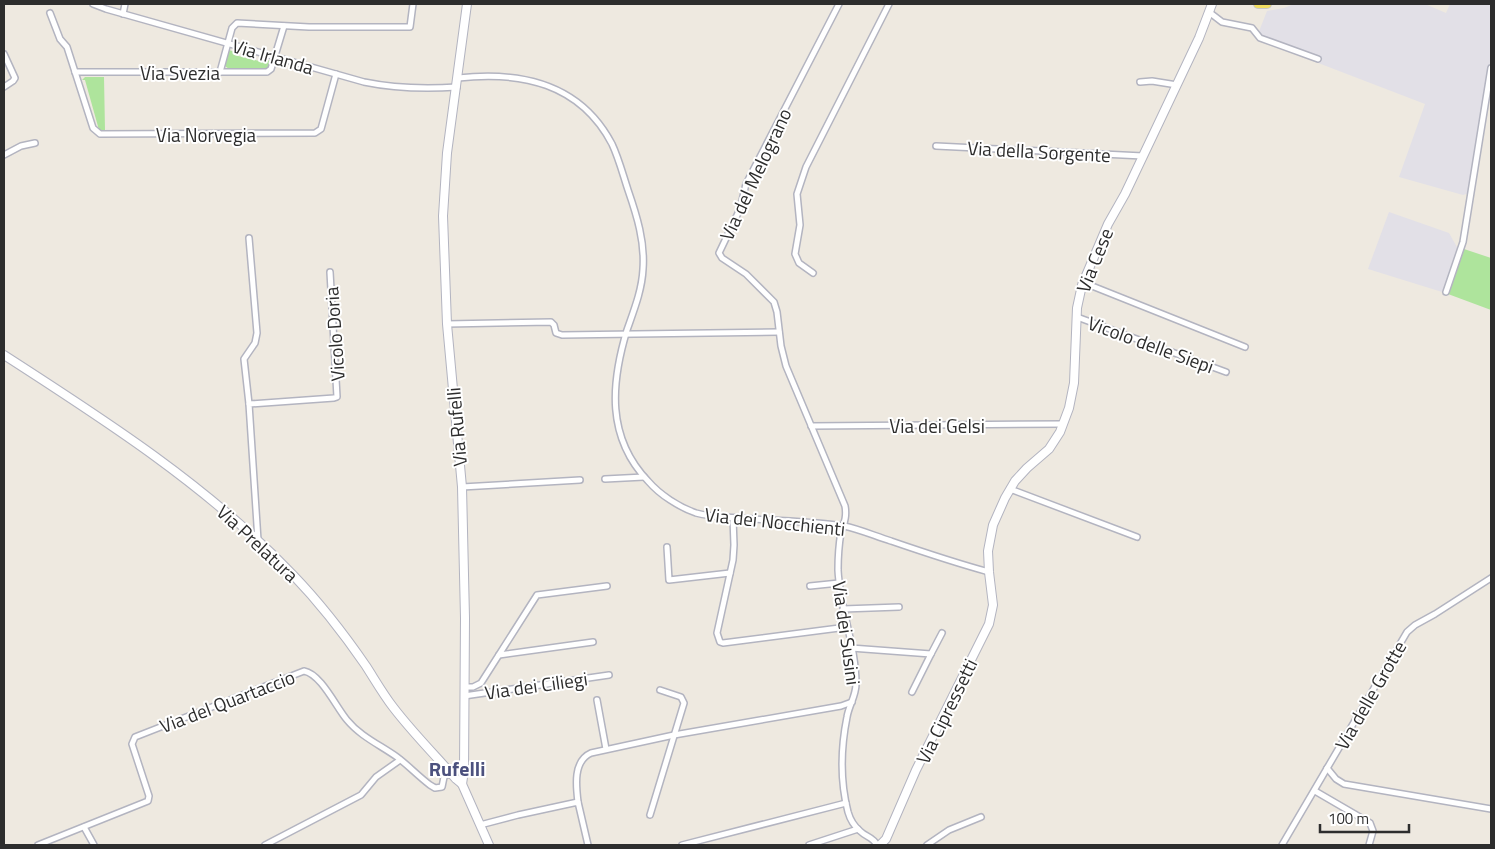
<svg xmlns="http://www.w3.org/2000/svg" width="1495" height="849" font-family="'Titillium Web',sans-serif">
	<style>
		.industrial { fill: #e2e0e7 }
		.green { fill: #aee49c }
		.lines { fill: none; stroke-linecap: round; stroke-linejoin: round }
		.street-casing { stroke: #b3b4c0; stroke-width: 8 }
		.secondary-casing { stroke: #b3b4c0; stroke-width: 10 }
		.primary-casing { stroke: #c8c8c8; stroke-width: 10 }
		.street { stroke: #fff; stroke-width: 5 }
		.secondary { stroke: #fff; stroke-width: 8 }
		.primary { stroke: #f1dd61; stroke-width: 8 }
		.labels { text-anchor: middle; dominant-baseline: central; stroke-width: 4; stroke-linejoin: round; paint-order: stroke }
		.street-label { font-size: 19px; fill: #2d2d2d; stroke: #fff }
		.neighbourhood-label { font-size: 20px; font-weight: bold; fill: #4c517e; stroke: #fff }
	</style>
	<rect width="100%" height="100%" fill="#eee9e0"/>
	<g class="industrial">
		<path d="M1294,4h131l21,9 4,-9h41v57l-22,132 -6,2 -64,-18 26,-73 -169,-65 11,-28 17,-3z"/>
		<path d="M1389,212l60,21 9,16 -16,43 -74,-23z"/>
	</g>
	<g class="green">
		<path d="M229,50l6,2 -1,3 29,7 4,-2 4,1 -2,6 -6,3 -34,-1 -4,-3z"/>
		<path d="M85,77h19l1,53h-6l-14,-50h-3z"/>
		<path d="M1464,249l27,9v52l-43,-16z"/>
	</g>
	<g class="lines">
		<g class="street-casing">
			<g id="street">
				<path d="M93,4l13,5 258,73c29,6 62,7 93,5"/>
				<path d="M839,4l-93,180 -6,25 -21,44 3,5 24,16 28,28 3,10 4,34 5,20 59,140c2,11 -1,17 -4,26 -2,12 -3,26 -3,38 2,39 18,76 18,114 0,12 -7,21 -9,33 -6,30 -7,64 1,95 2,7 6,14 12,19 6,6 13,6 17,14"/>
				<path d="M1209,12l13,10 30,6 8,10 58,21"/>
				<path d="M50,13l10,26 7,8 26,81 7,6 215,-1 6,-4 15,-55"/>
				<path d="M123,14l2,-10"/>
				<path d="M4,54l11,24 -2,3 -9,6"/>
				<path d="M75,72h192l4,-3 13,-43"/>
				<path d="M220,72l12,-44 5,-5 72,4h101l3,-23"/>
				<path d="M458,78c63,-7 122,5 154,66 7,15 11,31 16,46 9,26 17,52 15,79 -1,21 -9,41 -16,61 -16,53 -21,107 21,151 12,14 31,26 48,32 14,4 30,4 45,5 34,3 69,3 103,8 15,3 31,10 47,15 32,11 65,22 98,31"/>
				<path d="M1140,82l12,-1 25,4"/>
				<path d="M936,146l207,10"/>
				<path d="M4,155l17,-9 14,-3"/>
				<path d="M813,273l-14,-10 -4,-9 5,-29 -3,-31 9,-27 83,-163"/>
				<path d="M1082,282l163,65"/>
				<path d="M1446,292l17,-50 28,-174"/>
				<path d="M1077,317l149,55"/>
				<path d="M447,324l104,-2 3,3 2,8 6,2 217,-3"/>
				<path d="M249,404l-5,-45 11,-16 2,-10 -8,-95"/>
				<path d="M811,426l252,-2"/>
				<path d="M605,479l39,-2"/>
				<path d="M462,487l118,-7"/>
				<path d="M1010,489l127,48"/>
				<path d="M733,518l1,27 -1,15 -16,73 3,9 3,1 124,-16"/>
				<path d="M258,540l-9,-136 85,-6 3,-1 -7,-125"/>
				<path d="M667,547l2,33 61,-7"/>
				<path d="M810,586l29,-3"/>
				<path d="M843,609l56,-2"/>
				<path d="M851,648l80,6 -19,38"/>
				<path d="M931,654l11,-21"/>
				<path d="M499,655l94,-13"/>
				<path d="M464,687h9l8,-4 56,-88 70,-9"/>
				<path d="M464,696l145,-21"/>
				<path d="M597,700l9,49"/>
				<path d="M1327,768l9,11 8,5 147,25"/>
				<path d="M1315,791l55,32 3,8 -4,14"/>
				<path d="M578,802c-2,-16 -5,-41 13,-49l83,-18 167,-29 11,-4"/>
				<path d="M650,815l34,-112 -3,-6 -21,-7"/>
				<path d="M480,825l38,-10 60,-13 10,43"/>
				<path d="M84,827l10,18"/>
				<path d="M38,845l110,-44 1,-5 -17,-52 3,-7 169,-66c17,3 32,36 43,49 13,16 33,25 50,37 12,9 21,19 33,28l5,3 7,-1 2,-10 6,-4"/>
				<path d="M265,845l96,-50 15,-18 24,-17"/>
				<path d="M682,845l164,-42"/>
				<path d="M809,845l49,-16"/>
				<path d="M927,845l22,-15 32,-13"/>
				<path d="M1282,845l125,-213 8,-7 20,-11 56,-36"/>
			</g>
		</g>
		<g class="secondary-casing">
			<g id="secondary">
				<path d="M467,4l-20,149 -4,63 4,108 15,163 3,131 -1,153 -2,13 27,61"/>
				<path d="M4,355c101,65 205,132 289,220 27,28 51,59 73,91 9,14 17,28 27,41 19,25 42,48 63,72l6,5"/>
				<path d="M880,845l6,-6 30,-69 73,-146 4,-19 -4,-33 -1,-21 5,-26 12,-27 10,-17 12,-13 22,-19 11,-17 9,-24 5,-25 3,-75 5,-23 26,-61 17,-30 74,-156 13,-34"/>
			</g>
		</g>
		<g class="primary-casing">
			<path id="primary" d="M1258,4h9"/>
		</g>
		<use href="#street" class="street"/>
		<use href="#secondary" class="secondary"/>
		<use href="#primary" class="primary"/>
	</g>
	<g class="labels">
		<g class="street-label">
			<text transform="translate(273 56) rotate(16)">Via Irlanda</text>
			<text x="180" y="72">Via Svezia</text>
			<text x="206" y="134">Via Norvegia</text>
			<text transform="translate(1039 151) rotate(3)">Via della Sorgente</text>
			<text transform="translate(755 174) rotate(-65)">Via del Melograno</text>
			<text transform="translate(1094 260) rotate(-68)">Via Cese</text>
			<text transform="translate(334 334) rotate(-94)">Vicolo Doria</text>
			<text transform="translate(1151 344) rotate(20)">Vicolo delle Siepi</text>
			<text x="937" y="425">Via dei Gelsi</text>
			<text transform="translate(456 427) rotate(-95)">Via Rufelli</text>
			<text transform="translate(775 521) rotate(6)">Via dei Nocchienti</text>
			<text transform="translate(258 543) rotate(43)">Via Prelatura</text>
			<text transform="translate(847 633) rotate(82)">Via dei Susini</text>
			<text transform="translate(536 685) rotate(-8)">Via dei Ciliegi</text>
			<text transform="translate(1370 695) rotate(-60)">Via delle Grotte</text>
			<text transform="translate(227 701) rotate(-21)">Via del Quartaccio</text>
			<text transform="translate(946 711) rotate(-64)">Via Cipressetti</text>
		</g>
		<g class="neighbourhood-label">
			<text x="457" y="768">Rufelli</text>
		</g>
	</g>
	<rect width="1495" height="849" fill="none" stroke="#2d2d2d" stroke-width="10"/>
	<path d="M1320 824v8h89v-8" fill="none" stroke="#2d2d2d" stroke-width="2.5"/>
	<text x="1328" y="824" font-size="15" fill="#2d2d2d" stroke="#ffffff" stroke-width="4" paint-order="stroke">100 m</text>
</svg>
